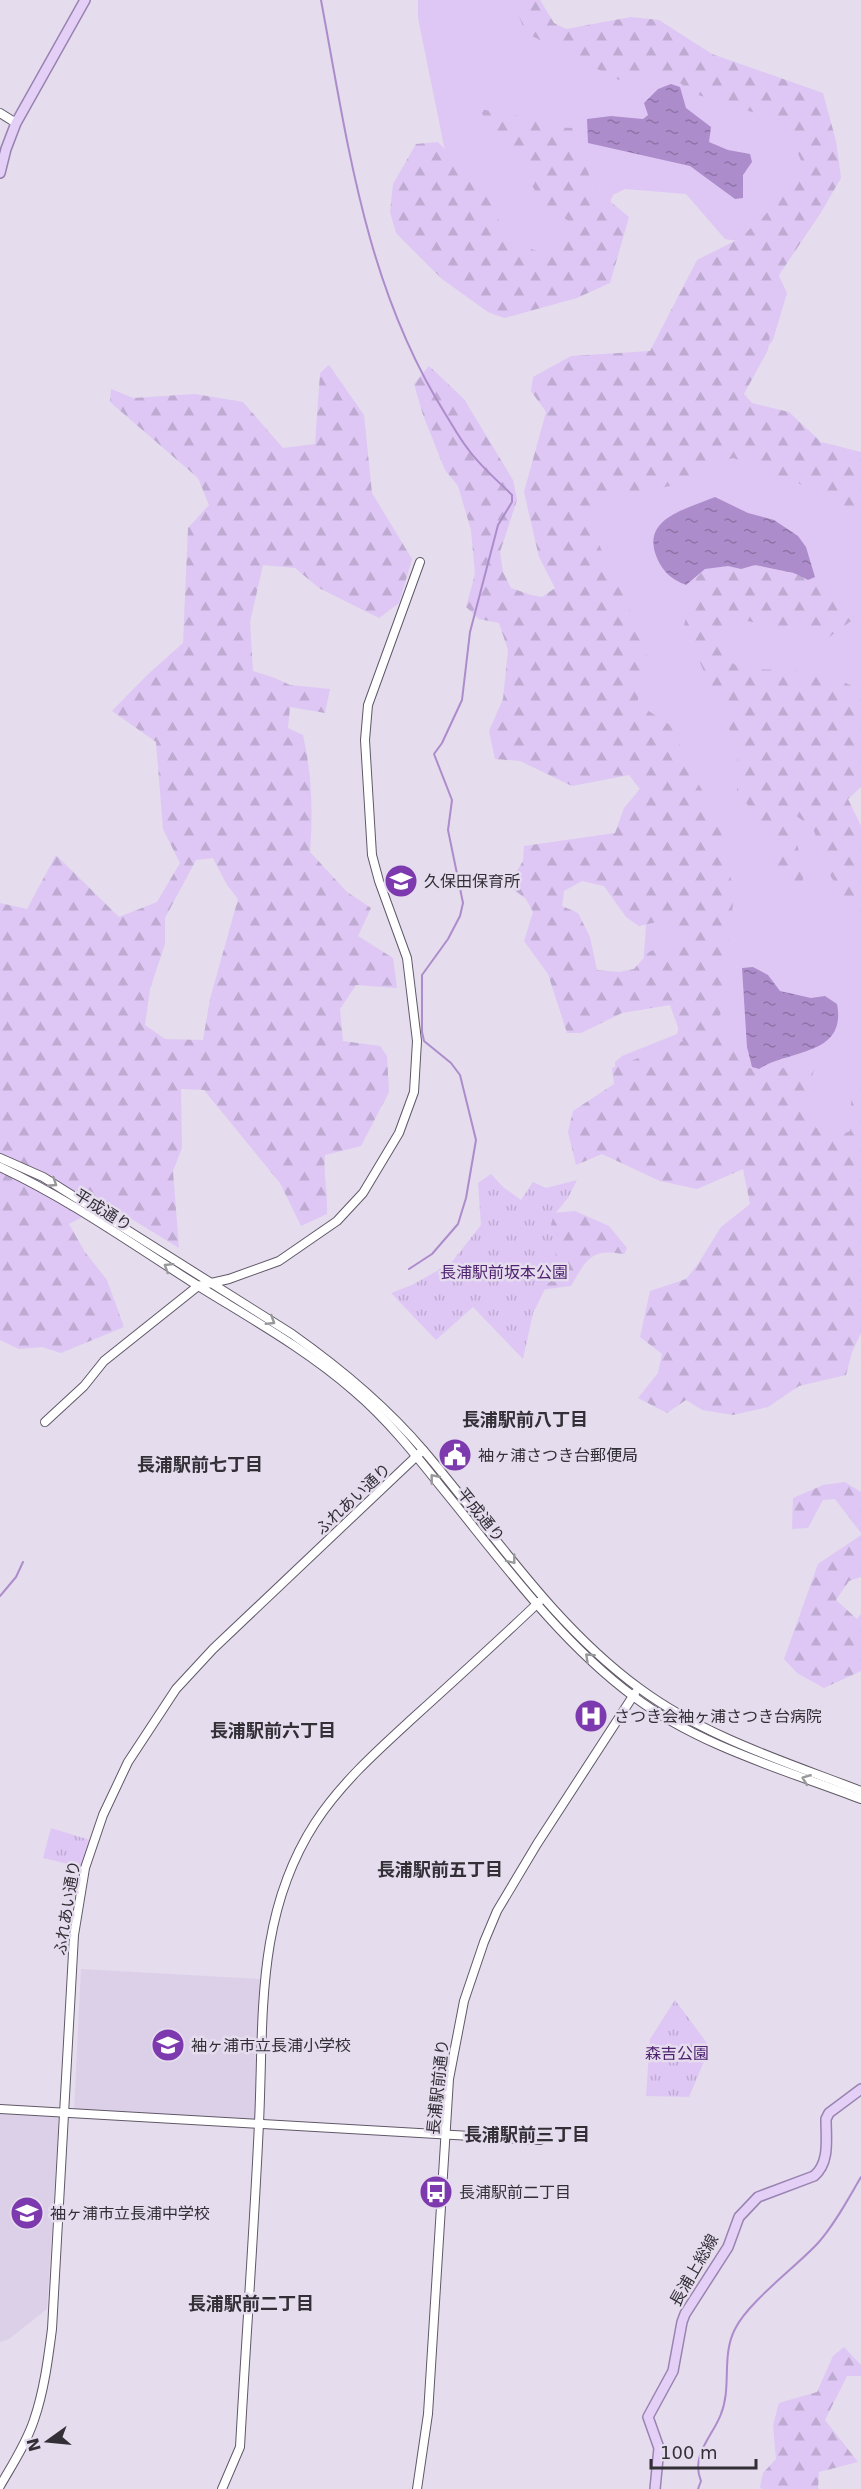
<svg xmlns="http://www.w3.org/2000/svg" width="861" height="2489" font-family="'DejaVu Sans','Noto Sans JP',sans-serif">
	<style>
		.built { fill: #dcd0e9 }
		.green { fill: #dec7f4 }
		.forest { fill: url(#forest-firs); fill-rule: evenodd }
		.park { fill: url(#park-tufts) }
		.water { fill: url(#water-ripples) }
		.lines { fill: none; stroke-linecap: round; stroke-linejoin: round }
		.stream { stroke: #ad8ccb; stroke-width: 2 }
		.minor-casing { stroke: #605867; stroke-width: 10 }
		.major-casing { stroke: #9a83b0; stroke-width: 12 }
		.minor { stroke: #fff; stroke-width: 8 }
		.major { stroke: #e4d0f7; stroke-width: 9 }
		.oneway { stroke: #98979a }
		.labels { text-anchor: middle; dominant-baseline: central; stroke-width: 5; stroke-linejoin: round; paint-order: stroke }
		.poi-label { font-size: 16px; fill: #322f36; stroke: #e5dcee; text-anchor: start }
		.street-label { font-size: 16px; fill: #322f36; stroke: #e5dcee }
		.park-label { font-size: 16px; fill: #502470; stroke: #e5dcee }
		.neighbourhood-label { font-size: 18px; font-weight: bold; fill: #322f36; stroke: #e5dcee }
	</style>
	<defs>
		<pattern id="forest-firs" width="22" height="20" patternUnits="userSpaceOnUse" patternTransform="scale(1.5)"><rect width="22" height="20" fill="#dec7f4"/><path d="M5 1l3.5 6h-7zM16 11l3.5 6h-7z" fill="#bfabd2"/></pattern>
		<pattern id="park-tufts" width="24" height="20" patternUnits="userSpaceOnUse" patternTransform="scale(1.5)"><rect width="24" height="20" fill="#dec7f4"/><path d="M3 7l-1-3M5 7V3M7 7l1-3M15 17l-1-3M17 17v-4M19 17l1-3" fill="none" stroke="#bfabd2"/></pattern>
		<pattern id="water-ripples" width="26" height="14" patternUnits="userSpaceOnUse" patternTransform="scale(1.5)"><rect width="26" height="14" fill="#ad8ccb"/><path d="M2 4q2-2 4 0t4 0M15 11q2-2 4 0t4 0" fill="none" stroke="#8d73a6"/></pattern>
	</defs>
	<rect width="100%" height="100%" fill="#e5dcee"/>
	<g class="built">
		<path d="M81,1969l179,10 -4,140 -182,-8z"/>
		<path d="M0,2114l59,3 -12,192 -38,30 -9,3z"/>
	</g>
	<g class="green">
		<path d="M418,0h107l14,25 105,32 158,63 20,42 -65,82 -32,-5 -39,-45 -61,-5 -12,6 -11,27 -55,34 -16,-3 -29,-21 -56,-76 -28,-138z"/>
		<path d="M772,261l15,32 -14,47 -32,40 2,25 118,61v237l-100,9 100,115v497l-51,-121 -181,-111 -13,-17 -1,-13 7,-6 55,-22 7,-30 -41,-37 5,-69 25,-91 -111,-111 25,-157 29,-144z"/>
	</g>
	<g class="forest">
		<path d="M512,0h28l14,23 12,6 65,-12 28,3 53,34 111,39 13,48 5,37 -21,36 -43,64 -9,72 -24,44 8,9 37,9 32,30 40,10v62l-65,-32 -63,-24 -20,6 -14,16 -98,20 -9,30 39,82 20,55 -13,26v11l38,25 6,27 36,61 16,77 -15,132 24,41 29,5 46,-16 -15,51 23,35 24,-11 2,-51 9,-15v268l-9,19 -6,23 -47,11 -31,21 -35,8 -31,-5 -16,-10 -19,13 -29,-15 20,-25 4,-19 -22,-17 10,-46 36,-12 12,-15 23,-37 29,-23 -7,-35 -46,20 -37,-8 -58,-27 -26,11 -8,-33 5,-21 41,-27 -2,-16 71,-27 -13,-36 -48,8 -41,20h-14l-19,-59 -24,-33 9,-29 -7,-13 -18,-14 15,-24 1,-15 91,-13 9,-25 16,-19 -11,-14 -57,11 -52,-25 -25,-2 -6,-28 14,-32 5,-49 -9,-27 -20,-4 -13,-12 9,-33 -4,-44 -13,-44 -13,-16 -22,-55 -9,-31 15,-18 35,33 49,81 4,20 -17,52 3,20 8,16 20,7 11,2 13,-9 -16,-31 -15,-65 22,-80 -15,-21 2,-14 38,-21 79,-5 47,-91 42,-21 26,-24 38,-50 -19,-43 -92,-29 -26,-22 -32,2 -15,7 -93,-47zM582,881l22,5 22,31 13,9 36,-8 6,14 -7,8 -25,12 -15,17 -15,3 -22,-2 -7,-33 -12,-24 -16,-7 2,-15z"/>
		<path d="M480,109l49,9 26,9 17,1 22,60 35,29 -19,66 -33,15 -73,20 -16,-6 -46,-33 -46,-46 -6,-21 3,-28 23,-40 22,-2 47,48 19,42 27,17 13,4 31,-27 -33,-24 -39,-64 -14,-10z"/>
		<path d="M329,365l35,50 8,78 40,66 -13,44 -20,15 -60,-30 -24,-20 -32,-3 -13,57 3,49 22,7 15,7 40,4 -5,24 -35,-6 -2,21 15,7c9,39 10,77 7,117l37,40 24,16 -13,28 35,22 4,30 -41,-3 -16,24 3,32 37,5 7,10 2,36 -28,54 -36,9c-2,21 3,38 2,59l-26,12 -21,-43 -76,-93 -23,-1 1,59 -9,23 6,77 -72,-44 -38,20 16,28 22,28 17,47 -63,26 -19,-6 -23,2 -19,-9v-437l27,6 29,-54 63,62 38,-15 23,-39 -17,-34 -7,-87 -44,-31 35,-36 36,-32 5,-115 21,-23 -11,-27 -88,-76 1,-13 22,9 62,-4 48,8 40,46 32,-4 5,-71zM213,858l14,27 11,14 -28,100 -7,41 -38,-1 -20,-14 5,-36 15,-45v-26l31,-58z"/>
		<path d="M755,565l39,8 25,10 32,38 -23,17 -100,-21 -5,39 18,13 52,1 44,9 24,11v97l-13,12 13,27v105l-3,-12 -30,-47 -15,-44 -25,-18 13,49 4,38 -26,-23 -14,-46 -28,-37 1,-42 -54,-123 10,-46 11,-11 23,-3 13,3z"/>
		<path d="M575,1211l34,15 18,22 -3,6c-34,-6 -37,5 -53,32l-31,4 11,-77z"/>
		<path d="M845,1482l16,10v41l-26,-34 -12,1 -15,28 -16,1 1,-31 30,-13z"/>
		<path d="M861,1535v42l-12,4 -13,19 21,19 4,-5v57l-37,17 -27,-15 -13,-14 34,-95z"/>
		<path d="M844,2347l17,18v11h-14l-22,44 33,42 -39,10 -1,17h-56l-2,-2 3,-14 13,-14 -3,-34 6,-22 38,-11 16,-36z"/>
	</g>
	<g class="park">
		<path d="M491,1174l12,13 18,13 12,-18 13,6 31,-8 -9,18 -14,17 -3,9 5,32 -2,15 -21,42 -10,46 -50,-52 -37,33 -45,-47 21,-8 39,-22 30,-38 -3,-42z"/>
		<path d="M51,1828l42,13 -8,27 -42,-10z"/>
		<path d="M675,2000l35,47 -21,50 -43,-1 4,-57z"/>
	</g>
	<g class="water">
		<path d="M671,84l9,3 6,21 25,19 -2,15 19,8 22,4 2,8 -9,13v23l-8,1 -45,-33 -102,-23 -1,-24 24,-3 32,3 5,-4 -4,-12 14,-14z"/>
		<path d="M715,497l33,16 26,7 24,16 8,11 9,30 -7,3 -14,-7 -39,-8 -14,4 -13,-3 -23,3 -19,16c-15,-6 -23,-13 -29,-27 -17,-40 30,-49 58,-61z"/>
		<path d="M753,967l15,8 12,16 31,7 14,-2 12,8c10,52 -47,45 -78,65l-7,-2 -5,-20 -5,-79z"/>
	</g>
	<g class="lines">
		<g class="stream">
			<path d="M321,0c27,145 45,288 125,415 7,11 13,23 22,34 12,17 29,31 44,46v7l-14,23 -28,107 -8,68 -20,43 -8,11 18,46 -4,30 15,73 -3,13 -12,23 -26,36v57l2,9 27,22 9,12 16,65 -10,58 -8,26 -26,30 -23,15"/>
			<path d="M0,1596l16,-19 7,-15"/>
			<path d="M698,2489l3,-8c-11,-26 12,-45 20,-67 11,-27 0,-58 14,-85 13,-27 62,-63 83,-86 17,-19 30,-44 43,-66"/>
		</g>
		<g class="minor-casing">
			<g id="minor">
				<path d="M0,113l16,10"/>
				<path d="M0,1158l43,19 249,157c48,34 93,71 132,117 69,81 128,173 215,237 66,49 147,74 222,103"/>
				<path d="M0,1167c67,31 129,75 192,115 54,34 113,66 162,109 33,28 61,63 88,97 59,72 116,152 191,208 66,50 152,74 228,103"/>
				<path d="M45,1422l39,-36 20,-25 94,-75 31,-7 50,-18 58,-40 26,-28 36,-60 15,-41 3,-51 -10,-83 -28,-77 -7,-26 -7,-115 3,-35 52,-143"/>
				<path d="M0,2109l540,31"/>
				<path d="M0,2486c12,-21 26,-42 34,-66 10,-29 14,-60 18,-91l22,-394 11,-67 18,-53 25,-53 48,-73 37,-40 210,-199"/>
				<path d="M222,2489l18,-42c6,-108 14,-216 19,-324 5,-106 -4,-207 56,-300 26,-40 63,-73 98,-105 42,-38 85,-77 126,-116"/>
				<path d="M417,2489l11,-75 21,-335 15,-78 20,-59 13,-31 40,-67 98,-151"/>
			</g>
		</g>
		<g class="major-casing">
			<g id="major">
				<path d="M0,173l6,-24 10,-26 69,-123"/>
				<path d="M655,2489l4,-41 -11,-31 25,-46 9,-49 3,-8 43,-67 11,-30 19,-20 56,-21c16,-13 12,-37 12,-57l3,-6 32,-24"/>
			</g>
		</g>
		<use href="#minor" class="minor"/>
		<use href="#major" class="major"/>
	</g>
	<defs><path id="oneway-chevron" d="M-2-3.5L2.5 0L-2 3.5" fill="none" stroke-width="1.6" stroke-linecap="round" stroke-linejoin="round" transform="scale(1.5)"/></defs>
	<g class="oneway">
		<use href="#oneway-chevron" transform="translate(53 1183) rotate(33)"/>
		<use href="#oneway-chevron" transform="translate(168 1267) rotate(-148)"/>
		<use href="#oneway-chevron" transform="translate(271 1321) rotate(32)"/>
		<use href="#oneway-chevron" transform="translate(434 1478) rotate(-129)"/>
		<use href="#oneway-chevron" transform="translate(512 1560) rotate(52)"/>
		<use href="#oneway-chevron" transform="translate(589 1657) rotate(-137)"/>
		<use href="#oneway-chevron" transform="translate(806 1779) rotate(-159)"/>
	</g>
	<defs>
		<g id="school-disc" transform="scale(1.725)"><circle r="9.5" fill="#7d3aae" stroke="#e5dcee"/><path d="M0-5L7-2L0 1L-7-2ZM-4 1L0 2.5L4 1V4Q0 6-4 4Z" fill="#fff"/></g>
		<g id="civic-disc" transform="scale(1.725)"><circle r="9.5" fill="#7d3aae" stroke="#e5dcee"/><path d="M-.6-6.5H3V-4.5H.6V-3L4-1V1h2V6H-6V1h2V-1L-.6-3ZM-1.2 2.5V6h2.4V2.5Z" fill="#fff"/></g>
		<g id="hospital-disc" transform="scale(1.725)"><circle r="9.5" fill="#7d3aae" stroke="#e5dcee"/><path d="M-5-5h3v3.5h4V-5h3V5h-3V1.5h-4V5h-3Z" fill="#fff"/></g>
		<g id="bus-disc" transform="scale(1.725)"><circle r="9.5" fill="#7d3aae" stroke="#e5dcee"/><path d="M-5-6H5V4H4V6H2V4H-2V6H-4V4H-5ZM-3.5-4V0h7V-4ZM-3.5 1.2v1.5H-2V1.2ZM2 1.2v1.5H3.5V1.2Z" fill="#fff"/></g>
	</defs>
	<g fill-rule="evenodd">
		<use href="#school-disc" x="401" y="881"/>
		<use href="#civic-disc" x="455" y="1455"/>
		<use href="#hospital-disc" x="591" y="1716"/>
		<use href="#school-disc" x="168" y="2045"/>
		<use href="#bus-disc" x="436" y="2192"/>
		<use href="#school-disc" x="27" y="2213"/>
	</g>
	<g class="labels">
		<g class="poi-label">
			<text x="424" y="881">久保田保育所</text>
			<text x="478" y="1455">袖ヶ浦さつき台郵便局</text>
			<text x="614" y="1716">さつき会袖ヶ浦さつき台病院</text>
			<text x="191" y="2045">袖ヶ浦市立長浦小学校</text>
			<text x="459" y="2192">長浦駅前二丁目</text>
			<text x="50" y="2213">袖ヶ浦市立長浦中学校</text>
		</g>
		<g class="street-label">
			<text transform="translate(103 1210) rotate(32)">平成通り</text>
			<text transform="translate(353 1499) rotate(-43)">ふれあい通り</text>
			<text transform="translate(481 1515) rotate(51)">平成通り</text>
			<text transform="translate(67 1908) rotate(-81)">ふれあい通り</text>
			<text transform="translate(438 2087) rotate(-84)">長浦駅前通り</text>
			<text transform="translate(694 2270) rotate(-60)">長浦上総線</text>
		</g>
		<g class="park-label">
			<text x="504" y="1272">長浦駅前坂本公園</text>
			<text x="677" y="2053">森吉公園</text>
		</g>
		<g class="neighbourhood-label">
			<text x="525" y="1419">長浦駅前八丁目</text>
			<text x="200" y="1464">長浦駅前七丁目</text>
			<text x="273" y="1730">長浦駅前六丁目</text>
			<text x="440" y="1869">長浦駅前五丁目</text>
			<text x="527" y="2134">長浦駅前三丁目</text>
			<text x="251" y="2303">長浦駅前二丁目</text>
		</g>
	</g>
	<g transform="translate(48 2441) rotate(255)" stroke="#e5dcee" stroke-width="4.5" paint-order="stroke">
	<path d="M0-4.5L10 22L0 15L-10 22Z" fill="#322f36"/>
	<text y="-9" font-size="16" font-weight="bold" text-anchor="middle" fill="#322f36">N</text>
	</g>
	<path d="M651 2459v9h105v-9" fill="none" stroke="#322f36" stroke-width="3"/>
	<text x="660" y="2459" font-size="18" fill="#322f36" stroke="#e5dcee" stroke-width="4.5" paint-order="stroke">100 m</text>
</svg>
